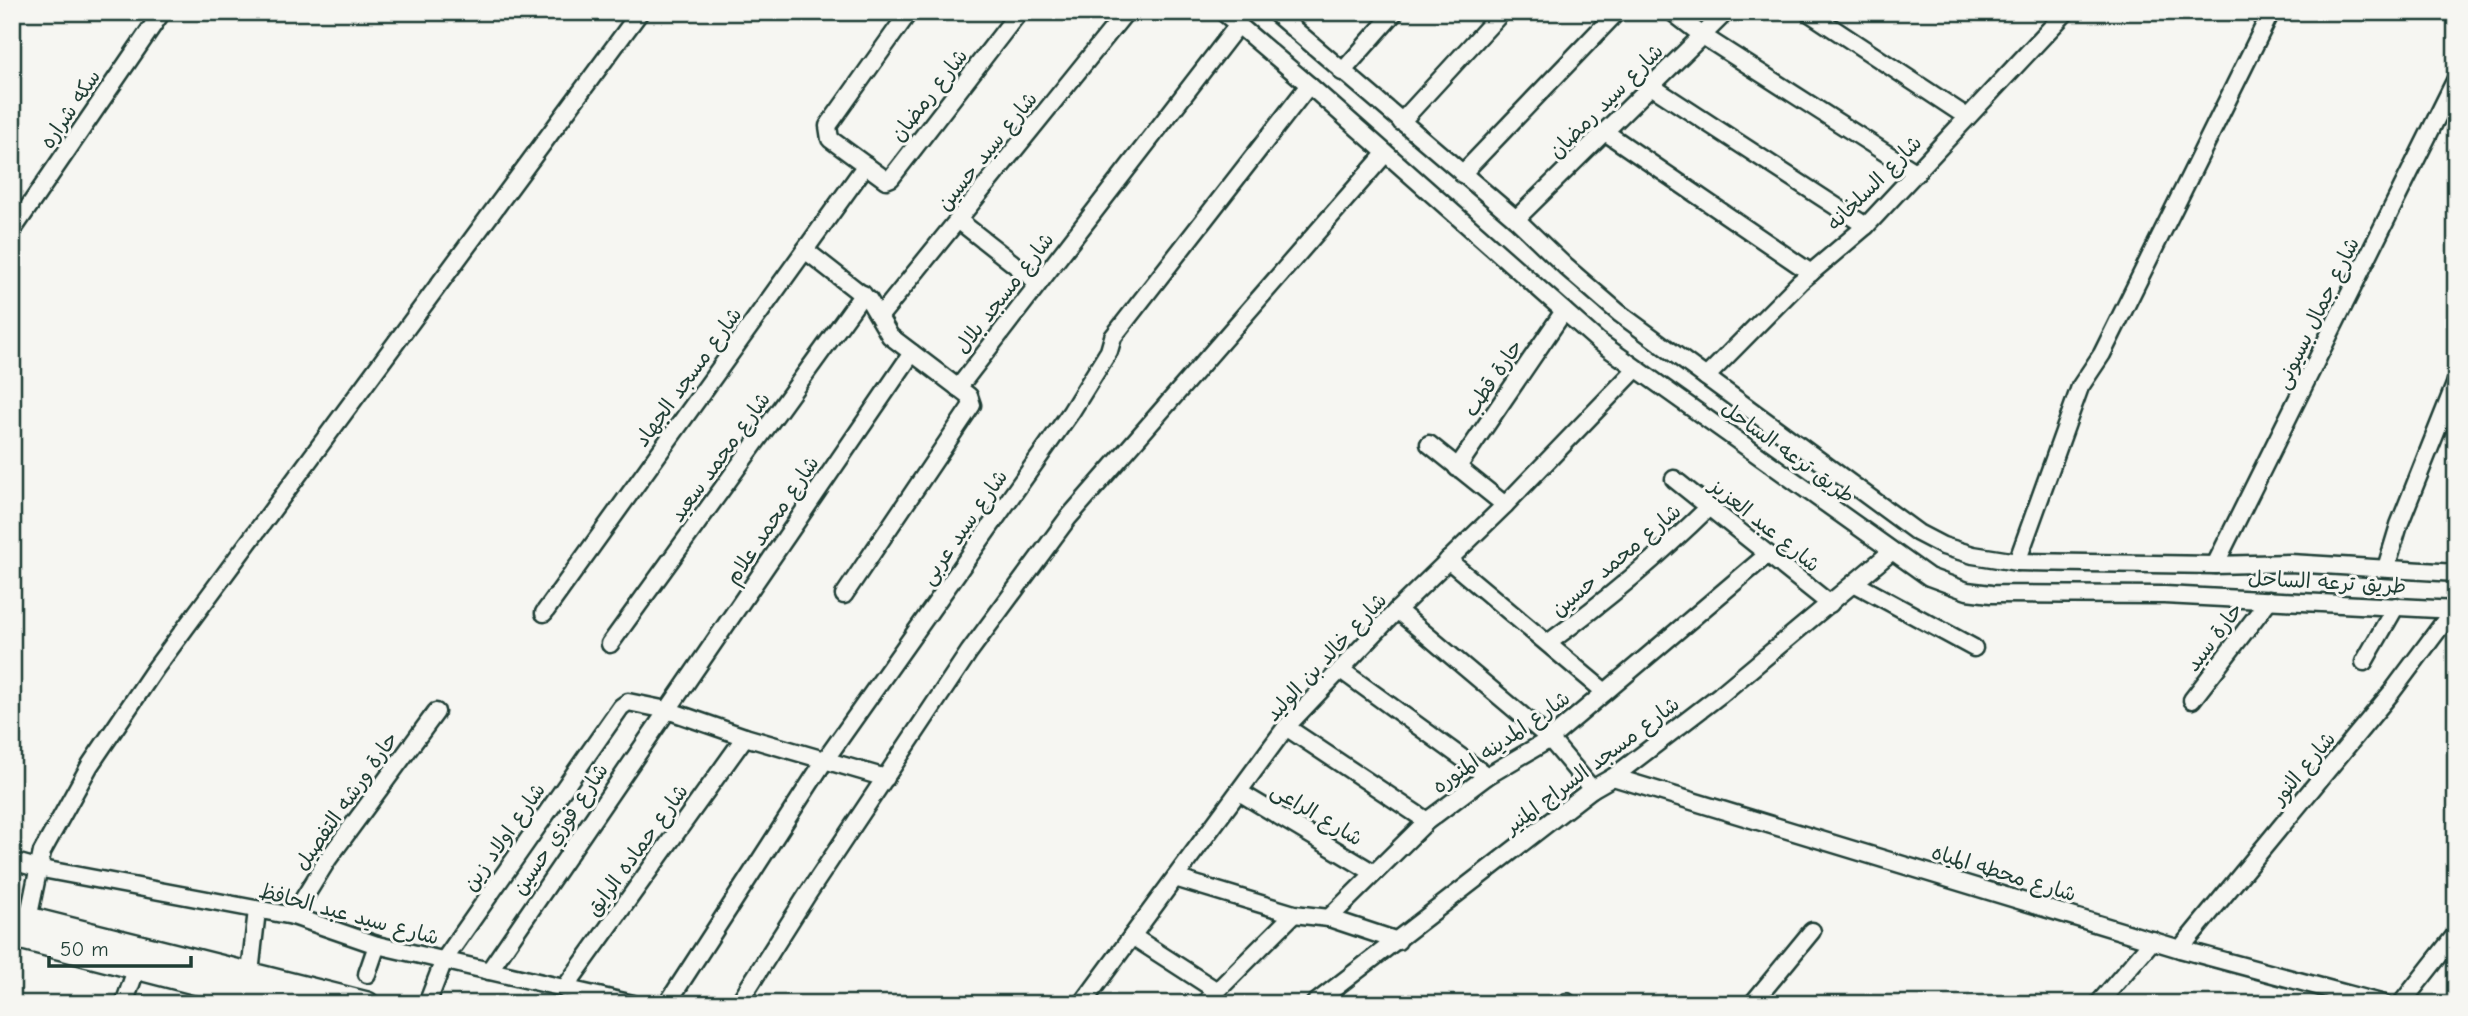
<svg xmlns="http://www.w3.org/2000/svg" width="2468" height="1016" font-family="'Comic Neue','Playpen Sans Arabic',sans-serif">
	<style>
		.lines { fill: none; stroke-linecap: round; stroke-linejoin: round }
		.minor-casing { stroke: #1f3d34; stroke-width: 21 }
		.secondary-casing { stroke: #1f3d34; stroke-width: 28 }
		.minor { stroke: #f6f6f2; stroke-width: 16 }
		.secondary { stroke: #f6f6f2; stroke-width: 23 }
		.labels { text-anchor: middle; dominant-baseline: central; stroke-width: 6; stroke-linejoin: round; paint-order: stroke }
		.street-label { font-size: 21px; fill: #1f3d34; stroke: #f6f6f2 }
	</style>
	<rect width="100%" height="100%" fill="#f6f6f2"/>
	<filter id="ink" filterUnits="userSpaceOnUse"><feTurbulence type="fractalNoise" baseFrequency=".0143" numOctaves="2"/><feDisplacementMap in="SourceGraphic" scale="14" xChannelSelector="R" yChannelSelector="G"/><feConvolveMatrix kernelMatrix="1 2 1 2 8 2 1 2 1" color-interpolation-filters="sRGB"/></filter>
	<g filter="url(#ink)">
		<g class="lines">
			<g class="minor-casing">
				<g id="minor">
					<path d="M909,12l-81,114 2,13 56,41 5,-2 128,-166"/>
					<path d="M1223,12l86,73 289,256 331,236 38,14 24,3 173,1 292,15"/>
					<path d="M1274,12l242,207 50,48 53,46 299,220 25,13 30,9 44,7 198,3 75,-2 166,10"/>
					<path d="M1672,12l31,24 214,137"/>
					<path d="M1808,12l159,105"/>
					<path d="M1342,72l53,-60"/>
					<path d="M1651,86l215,140"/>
					<path d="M1401,122l101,-110"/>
					<path d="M1605,132l206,141"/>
					<path d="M1462,174l155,-162"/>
					<path d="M1516,219l210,-207"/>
					<path d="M958,220l80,63"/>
					<path d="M12,231l150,-219"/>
					<path d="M805,250l64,50 21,36 79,60 3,9 -128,190"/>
					<path d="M880,316l246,-304"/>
					<path d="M1706,377l94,-95 66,-56 200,-214"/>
					<path d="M958,388l280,-363"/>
					<path d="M1429,444l76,61"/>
					<path d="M1457,468l107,-157"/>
					<path d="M1674,479l156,125"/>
					<path d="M1448,560l157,132"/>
					<path d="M2017,562l63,-175 22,-33 169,-342"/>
					<path d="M2215,565l241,-486"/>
					<path d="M2386,568l13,-43 57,-143"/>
					<path d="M1854,583l120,65"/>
					<path d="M1397,610l153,129 42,50"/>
					<path d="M544,613l322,-448"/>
					<path d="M1548,643c59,-43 108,-84 161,-136"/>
					<path d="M610,644l253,-350"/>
					<path d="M2364,662l32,-56"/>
					<path d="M1341,670l146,106"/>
					<path d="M2192,700l77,-100"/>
					<path d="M1286,727l141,94"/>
					<path d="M1613,777l567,172 204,55"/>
					<path d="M1239,792l135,81"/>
					<path d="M12,861l25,7 256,48 84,29 256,59"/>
					<path d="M1175,878l119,36 35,4 69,23"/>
					<path d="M293,916l35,-57 108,-147"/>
					<path d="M1329,918l98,-97 60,-45 63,-37 218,-185"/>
					<path d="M26,929l16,-77 48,-87 65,-96 485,-657"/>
					<path d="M1132,936l85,55"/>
					<path d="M2180,949l211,-256 62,-83"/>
					<path d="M489,971l423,-618"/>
					<path d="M250,973l7,-63"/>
					<path d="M367,974l10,-29"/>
					<path d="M564,989l181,-252"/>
					<path d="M124,1004l13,-37"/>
					<path d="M427,1004l17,-44 177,-253 7,-5 39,8 78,27 141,41"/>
					<path d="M667,1004l158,-244 246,-348 38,-61 4,-14 196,-252"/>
					<path d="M738,1004l69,-109 162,-243 99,-134 317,-364"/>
					<path d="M1082,1004l204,-277 111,-117 108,-105 131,-136"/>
					<path d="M1204,1004l90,-90"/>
					<path d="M1314,1004l278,-215 21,-12 107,-82 171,-143"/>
					<path d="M1565,1004l2,-2"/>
					<path d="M1752,1004l60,-73"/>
					<path d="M2098,1004l55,-64"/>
					<path d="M2401,1004l55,-70"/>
				</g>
			</g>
			<g class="secondary-casing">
				<g id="secondary">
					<path d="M12,915l355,89"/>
					<path d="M12,935l267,69"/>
				</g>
			</g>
			<use href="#minor" class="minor"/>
			<use href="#secondary" class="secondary"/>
		</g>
	</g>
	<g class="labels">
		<g class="street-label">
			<text transform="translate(929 95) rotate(-52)">شارع رمضان</text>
			<text transform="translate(1606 101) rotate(-45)">شارع سيد رمضان</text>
			<text transform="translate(70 109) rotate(-56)">سكه شراره</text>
			<text transform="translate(987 151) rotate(-51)">شارع سيد حسين</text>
			<text transform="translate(1874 183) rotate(-45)">شارع السلخانه</text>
			<text transform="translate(1004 293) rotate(-52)">شارع مسجد بلال</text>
			<text transform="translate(2317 313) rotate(-64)">شارع جمال بسيونى</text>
			<text transform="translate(688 377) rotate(-54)">شارع مسجد الجهاد</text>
			<text transform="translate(1493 378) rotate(-56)">حارة قطب</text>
			<text transform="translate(1788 452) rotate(36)">طريق ترعه الساحل</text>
			<text transform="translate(720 457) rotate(-54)">شارع محمد سعيد</text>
			<text transform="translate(772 520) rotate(-56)">شارع محمد علام</text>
			<text transform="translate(1765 525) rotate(39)">شارع عبد العزيز</text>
			<text transform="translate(964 527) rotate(-55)">شارع سيد عربى</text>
			<text transform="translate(1616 560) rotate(-40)">شارع محمد حسين</text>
			<text transform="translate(2327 582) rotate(3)">طريق ترعه الساحل</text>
			<text transform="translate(2214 637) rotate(-53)">حارة سيد</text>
			<text transform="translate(1326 657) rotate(-47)">شارع خالد بن الوليد</text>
			<text transform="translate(1501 742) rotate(-35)">شارع المدينه المنوره</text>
			<text transform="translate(1592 765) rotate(-37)">شارع مسجد السراج المنير</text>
			<text transform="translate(2303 768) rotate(-50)">شارع النور</text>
			<text transform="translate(346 801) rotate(-55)">حارة ورشه التفصيل</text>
			<text transform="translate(1317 814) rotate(31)">شارع الراعى</text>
			<text transform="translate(560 829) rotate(-56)">شارع فوزي حسين</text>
			<text transform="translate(504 837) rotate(-55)">شارع اولاد زين</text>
			<text transform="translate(637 850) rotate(-54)">شارع حماده الرايق</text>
			<text transform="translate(2004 873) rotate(17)">شارع محطه المياه</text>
			<text transform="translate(349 914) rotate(15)">شارع سيد عبد الحافظ</text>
		</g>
	</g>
	<rect width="2468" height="1016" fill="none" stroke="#f6f6f2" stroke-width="42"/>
	<rect x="21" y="21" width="2426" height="974" fill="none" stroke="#1f3d34" stroke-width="2.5" filter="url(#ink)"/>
	<path d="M49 956v10h142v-10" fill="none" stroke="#1f3d34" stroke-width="3.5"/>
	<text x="60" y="956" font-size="21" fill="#1f3d34" stroke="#f6f6f2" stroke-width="5" paint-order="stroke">50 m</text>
</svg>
